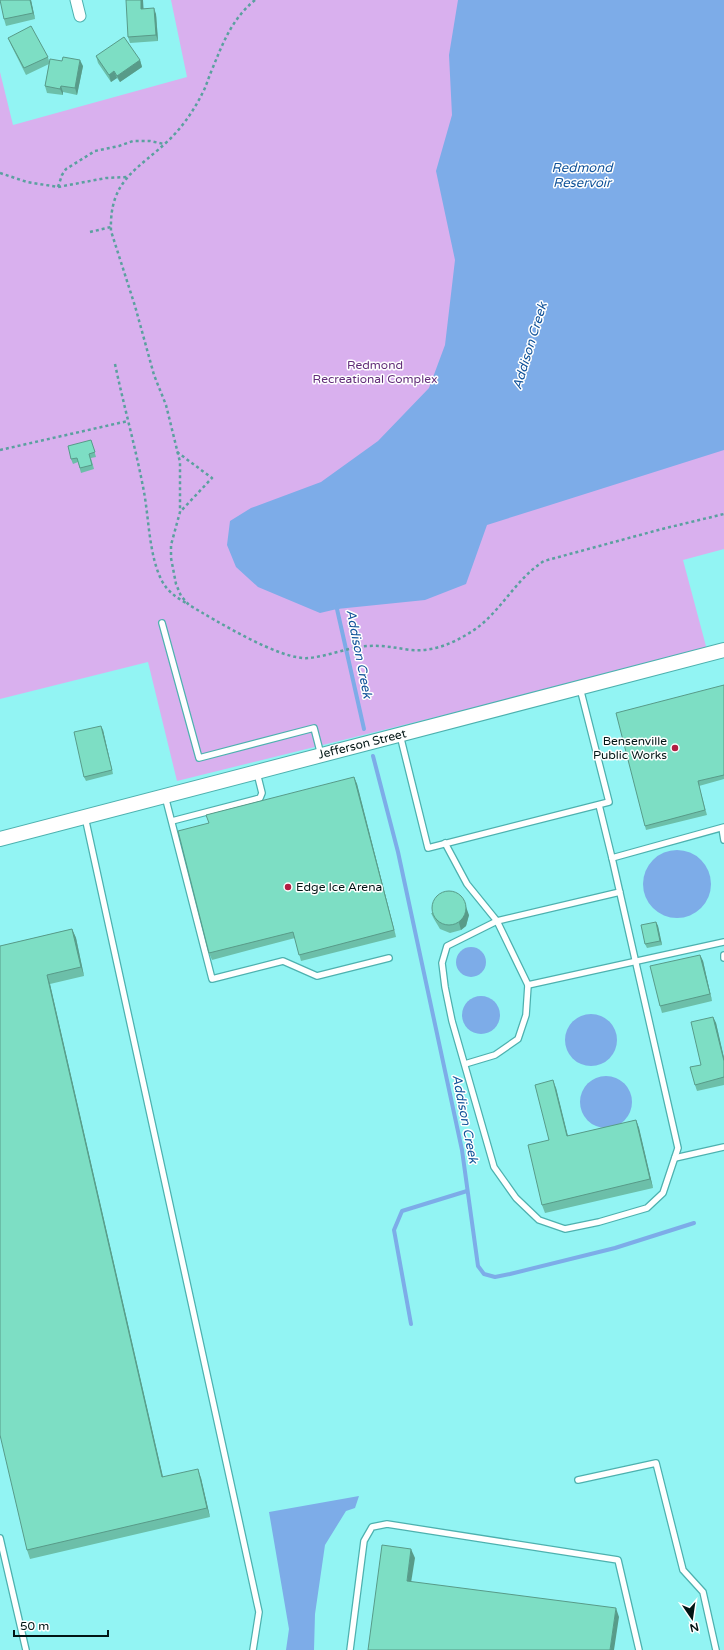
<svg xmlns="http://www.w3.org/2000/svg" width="724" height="1650" font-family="'Varela Round',sans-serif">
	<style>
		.green { fill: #d9b0ee }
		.water { fill: #7dace8 }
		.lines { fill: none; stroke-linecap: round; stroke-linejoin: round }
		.stream { stroke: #7dace8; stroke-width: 4 }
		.service-casing { stroke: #4db1af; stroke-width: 8 }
		.minor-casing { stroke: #4db1af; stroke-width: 13 }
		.tertiary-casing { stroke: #4db1af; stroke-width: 16 }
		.path { stroke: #5ba09f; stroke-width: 2.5; stroke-dasharray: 3 3; stroke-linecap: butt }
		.service { stroke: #fff; stroke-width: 5.5 }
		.minor { stroke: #fff; stroke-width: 11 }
		.tertiary { stroke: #fff; stroke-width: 14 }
		.wall { fill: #6cbfa9 }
		.shaded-wall { fill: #589b89 }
		.building { fill: #7ddec4; stroke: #589b89 }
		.poi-dot { fill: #b11e42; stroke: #fff; stroke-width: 1.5 }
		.labels { text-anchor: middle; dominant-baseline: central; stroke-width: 3; stroke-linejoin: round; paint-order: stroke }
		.park-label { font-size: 12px; fill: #622d79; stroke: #fff }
		.poi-label { font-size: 12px; fill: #011514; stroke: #fff; text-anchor: end }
		.street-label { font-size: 12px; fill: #011514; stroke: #fff }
		.water-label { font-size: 13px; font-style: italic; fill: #12549a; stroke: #fff }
	</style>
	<rect width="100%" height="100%" fill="#92f4f3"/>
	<path class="green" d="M171,0h553v549l-41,11 24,90 -530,131 -29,-119 -148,37v-627l13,53 174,-48z"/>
	<g class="water">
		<path d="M458,0h266v450l-237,75 -21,59 -41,16 -88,9 -17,4 -62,-26 -22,-20 -9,-22 3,-24 21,-13 70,-26 57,-41 51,-53 16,-43 10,-85 -19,-89 16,-56 -3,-60z"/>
		<circle cx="677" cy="884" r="34"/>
		<circle cx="471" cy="962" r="15"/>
		<circle cx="481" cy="1015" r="19"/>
		<circle cx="591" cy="1040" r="26"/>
		<circle cx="606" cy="1102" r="26"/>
		<path d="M359,1496l-4,12 -9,3 -21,34 -10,69 -1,36h-28l3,-21 -20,-117z"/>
	</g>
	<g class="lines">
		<g class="stream">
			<path d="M339,605l-2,4 27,120"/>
			<path d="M373,756l25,96 64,298 16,116 6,8 11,3 15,-3 105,-26 79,-25"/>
			<path d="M411,1324l-17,-94 8,-19 65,-20"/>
		</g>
		<g class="service-casing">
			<g id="service">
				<path d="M162,623l37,135 115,-30 7,27"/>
				<path d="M400,735l28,113 181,-46 -29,-114"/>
				<path d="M165,796l47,183 71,-18 34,15 72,-18"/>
				<path d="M599,805l13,53 112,-31"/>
				<path d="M85,817l174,795 -6,38"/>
				<path d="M172,821l88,-23 2,-5 -5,-20"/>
				<path d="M722,828l2,12"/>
				<path d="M445,843l22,41 30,37 31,64 196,-43"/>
				<path d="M612,858l66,290 -15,45 -16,15 -48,14 -34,7 -26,-9 -23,-22 -22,-31 -42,-146 -7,-34 -3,-24 5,-17 50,-25 123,-29"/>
				<path d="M724,955v3"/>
				<path d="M465,1064l30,-9 23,-16 8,-24 2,-30"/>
				<path d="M675,1158l49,-11"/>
				<path d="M578,1480l78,-17 27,107 20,22 13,58"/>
				<path d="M0,1538l26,112"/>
				<path d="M350,1650l14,-109 8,-14 15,-3 231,36 21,90"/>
			</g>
		</g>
		<g class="minor-casing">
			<path id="minor" d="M76,0l4,16"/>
		</g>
		<g class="tertiary-casing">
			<path id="tertiary" d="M0,839l724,-189"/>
		</g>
		<g class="path">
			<path d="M255,0c-24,20 -32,43 -44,72 -3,7 -5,15 -9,22 -8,16 -19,32 -32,45 -32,31 -61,40 -59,92l24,75 19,69 12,30 14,57v50l-9,33v13l5,26 5,12 8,9c26,15 92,56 120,53 20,-2 40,-11 59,-12 15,-1 28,2 43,4 21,2 41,-6 60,-18 29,-18 44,-53 73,-71l118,-32 62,-15"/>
			<path d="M0,173l27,9 31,5 48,-9 21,-1"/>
			<path d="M58,187l4,-12 4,-6 29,-18 24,-5 14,-5h17l14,3"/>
			<path d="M90,232l21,-5"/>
			<path d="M115,364c9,43 21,85 29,128 5,27 5,64 18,89 6,11 14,16 24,22"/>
			<path d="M0,450l128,-29"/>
			<path d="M177,452l35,26 -32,34"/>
		</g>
		<use href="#service" class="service"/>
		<use href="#minor" class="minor"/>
		<use href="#tertiary" class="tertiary"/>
	</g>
	<g class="wall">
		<path d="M31,0l4,19 -29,7 -2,-7z"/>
		<path d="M143,9l13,5 2,27 -28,2 -2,-6z"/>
		<path d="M8,38l40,19 1,4 34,5 -6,29 -14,-3v3l-16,-2 -2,-7 4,-22 -23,11 -15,-30z"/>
		<path d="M96,56l44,4 2,7 -22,15 -3,-4 -6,4 -13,-19z"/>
		<path d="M91,440l5,17 -5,1 3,11 -13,4 -3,-11 -5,2 -2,-5z"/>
		<path d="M724,685v94l-25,7 8,29 -61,15 -1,-4z"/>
		<path d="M103,730l10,44 -27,7 -2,-4z"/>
		<path d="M354,777l3,7 39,153 -95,24 -6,-23 -83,22 -3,-7v-130z"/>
		<path d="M431,913l38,2 -3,11 -5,4 -11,3 -10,-4 -6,-10z"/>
		<path d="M656,922l2,4 4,19 -15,3 -2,-4z"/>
		<path d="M72,929l4,9 8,38 -34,8 113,493 38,1 9,39 -180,42 -3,-9 -27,-604z"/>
		<path d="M700,955l3,6 9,40 -50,12 -2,-7z"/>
		<path d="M713,1017l3,6 8,35v27l-27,6 -2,-6 6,-20z"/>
		<path d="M556,1088l12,48 68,-16 3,8 14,60 -108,25 -3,-8 7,-65z"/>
	</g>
	<g class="shaded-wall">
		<path d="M30,0h1l4,19 -2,-6z"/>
		<path d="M141,0h2l1,15 -3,-6z"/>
		<path d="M154,8l2,6 2,27 -2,-6z"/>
		<path d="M80,60l3,6 -6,29 -2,-7z"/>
		<path d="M140,60l2,7 -22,15 -3,-6z"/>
		<path d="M114,71l3,7 -6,4 -2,-7z"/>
		<path d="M61,86l2,6v3l-3,-6z"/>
		<path d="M101,726l2,4 10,44z"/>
		<path d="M354,777l3,7 39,153 -2,-7z"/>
		<path d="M465,904l4,11 -3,11 -5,4 -2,-7z"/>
		<path d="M656,922l2,4 4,19 -2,-4z"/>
		<path d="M72,929l4,9 8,38 -3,-9z"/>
		<path d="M700,955l3,6 9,40 -2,-7z"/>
		<path d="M47,975l3,9 115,502 -3,-9z"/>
		<path d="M713,1017l3,6 8,35v3z"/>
		<path d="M553,1080l3,8 14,57 -3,-9z"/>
		<path d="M636,1120l3,8 14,60 -3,-9z"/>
		<path d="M198,1469l3,9 9,39 -3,-9z"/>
		<path d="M411,1549l4,9 -5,31 -3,-8z"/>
		<path d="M616,1608l3,9 -5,33h-4z"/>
	</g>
	<g class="building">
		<path d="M0,0h30l3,13 -29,6z"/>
		<path d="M126,0h15v9l13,-1 2,27 -28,2z"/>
		<path d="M31,26l17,31 -24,11 -16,-30z"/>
		<path d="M124,37l16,23 -23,16 -3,-5 -5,4 -13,-19z"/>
		<path d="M63,57l17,3 -5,28 -14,-2 -1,3 -15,-3 5,-27 12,2z"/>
		<path d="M91,440l4,12 -6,2 3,11 -12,3 -3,-10 -6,1 -3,-13z"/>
		<path d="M724,685v90l-26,6 7,29 -60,16 -29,-113z"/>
		<path d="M101,726l11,44 -28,7 -10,-45z"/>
		<path d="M354,777l40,153 -95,25 -6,-23 -84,21 -31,-122 31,-8 -3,-8z"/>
		<circle cx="449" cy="908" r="17"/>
		<path d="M656,922l4,19 -15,3 -4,-19z"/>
		<path d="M72,929l9,38 -34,8 115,502 36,-8 9,39 -180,42 -27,-115v-489z"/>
		<path d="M700,955l10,39 -50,12 -10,-40z"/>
		<path d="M713,1017l11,44v16l-29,8 -5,-18 11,-2 -10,-43z"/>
		<path d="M553,1080l14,56 69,-16 14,59 -108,26 -14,-60 21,-5 -14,-55z"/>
		<path d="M382,1545l29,4 -4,32 209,27 -6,42h-242z"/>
	</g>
	<g class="poi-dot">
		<circle cx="675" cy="748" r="4"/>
		<circle cx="288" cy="887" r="4"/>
	</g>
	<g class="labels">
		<g class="park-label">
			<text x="375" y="365">Redmond<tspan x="375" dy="14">Recreational Complex</tspan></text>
		</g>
		<g class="poi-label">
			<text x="667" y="741">Bensenville<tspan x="667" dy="14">Public Works</tspan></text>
			<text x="296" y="887" text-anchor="start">Edge Ice Arena</text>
		</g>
		<g class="street-label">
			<text transform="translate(362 744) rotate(-14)">Jefferson Street</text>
		</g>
		<g class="water-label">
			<text x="582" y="168">Redmond<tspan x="582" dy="15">Reservoir</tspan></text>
			<text transform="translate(530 346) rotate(-73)">Addison Creek</text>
			<text transform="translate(359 654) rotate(79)">Addison Creek</text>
			<text transform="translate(465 1119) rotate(79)">Addison Creek</text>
		</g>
	</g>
	<g transform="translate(692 1618) rotate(167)" stroke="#ffffff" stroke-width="3" paint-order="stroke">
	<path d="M0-3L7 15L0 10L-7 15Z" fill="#011514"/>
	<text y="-6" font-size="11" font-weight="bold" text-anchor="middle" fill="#011514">N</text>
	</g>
	<path d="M14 1630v6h94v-6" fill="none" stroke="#011514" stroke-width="2"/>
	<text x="20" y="1630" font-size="12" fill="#011514" stroke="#ffffff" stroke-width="3" paint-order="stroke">50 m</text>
</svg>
